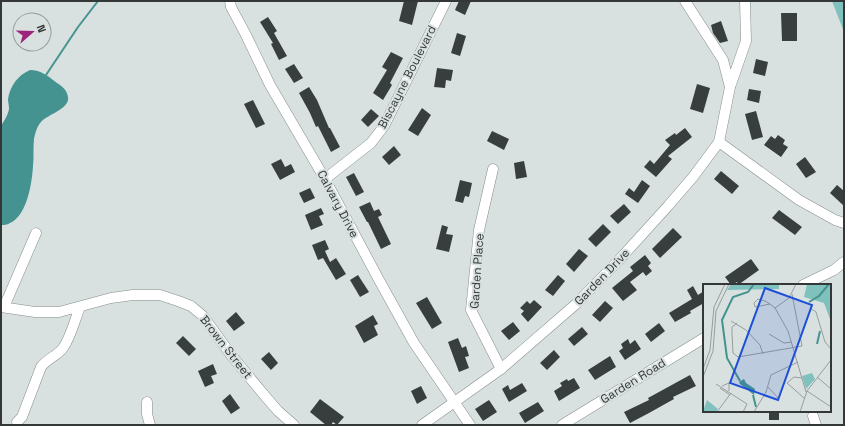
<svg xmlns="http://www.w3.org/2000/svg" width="845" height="426" font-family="'Space Grotesk',sans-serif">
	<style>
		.green { fill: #7fc1bd }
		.water { fill: #459390 }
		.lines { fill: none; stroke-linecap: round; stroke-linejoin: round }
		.stream { stroke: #459390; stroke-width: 2 }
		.building { fill: #383e3e }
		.minor-casing { stroke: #868d8d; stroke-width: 11 }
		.minor { stroke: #fff; stroke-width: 10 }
		.labels { text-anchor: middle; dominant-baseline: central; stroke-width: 4; stroke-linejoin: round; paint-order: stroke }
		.street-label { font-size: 12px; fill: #343737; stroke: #d9e1e0 }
		.inset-river { fill: none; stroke: #459390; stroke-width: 2 }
		.inset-road { fill: none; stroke: #979d9c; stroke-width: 1 }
		.view { fill: #1d4ed8; fill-opacity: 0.15; stroke: #1d4ed8; stroke-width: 2 }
		.inset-edge { fill: none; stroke: #343737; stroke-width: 2 }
	</style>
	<rect width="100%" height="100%" fill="#d9e1e0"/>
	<path class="green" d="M832,1h12v31z"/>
	<path class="water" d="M30,70c11,0 18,6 27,13 5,3 10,7 11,14 2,12 -20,17 -27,25 -4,4 -6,12 -7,17 -1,9 0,18 -1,27 -1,17 -6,50 -23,57 -3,2 -6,2 -9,2v-99c3,-5 7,-11 8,-17 0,-4 -1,-7 -1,-10 2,-13 10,-24 22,-29z"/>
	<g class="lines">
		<path class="stream" d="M46,75l32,-48 20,-26"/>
	</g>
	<g class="building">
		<path d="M404,1h14l-6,24 -13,-4z"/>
		<path d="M459,1h12l-6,14 -10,-5z"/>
		<path d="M781,13h16v28h-15z"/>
		<path d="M268,17l9,14 -3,2 13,23 -8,4 -8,-16 2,-1 -13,-21z"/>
		<path d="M721,21l7,20 -8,2 -7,-10 -2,-8z"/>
		<path d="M457,33l9,3 -6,20 -9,-3z"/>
		<path d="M391,52l12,6 -13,25 2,2 -9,15 -10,-7 14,-23 -5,-3z"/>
		<path d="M756,59l12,3 -3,14 -12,-3z"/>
		<path d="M294,64l9,14 -9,5 -9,-14z"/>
		<path d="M437,68l16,2 -2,11 -5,-1 -1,8 -11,-1z"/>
		<path d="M697,84l13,4 -7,25 -13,-4z"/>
		<path d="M309,87l8,13 12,28h1l10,19 -9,5 -13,-26 -2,1 -6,-14 -11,-20z"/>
		<path d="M749,89l12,2 -2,12 -12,-3z"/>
		<path d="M253,100l12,24 -9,4 -12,-24z"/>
		<path d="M422,108l9,7 -13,21 -10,-6z"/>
		<path d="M371,109l8,7 -11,11 -7,-7z"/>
		<path d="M756,111l7,26 -11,3 -7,-26z"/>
		<path d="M685,128l7,9 -24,19 4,3 -16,18 -12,-10 6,-7 4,4 16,-19 -5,-5 10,-7 1,2z"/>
		<path d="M492,131l17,8 -5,11 -17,-9z"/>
		<path d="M778,135l7,5 -2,4 5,3 -7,10 -17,-12 7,-9 4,3z"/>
		<path d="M394,146l7,9 -12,10 -7,-8z"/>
		<path d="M805,157l11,15 -10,6 -10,-14z"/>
		<path d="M281,159l4,8 6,-3 4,8 -15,8 -9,-16z"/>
		<path d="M524,161l3,16 -11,2 -2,-16z"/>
		<path d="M721,171l18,15 -7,8 -18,-15z"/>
		<path d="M354,173l10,19 -8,4 -10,-19z"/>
		<path d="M460,180l12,3 -3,14 -4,-1 -2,7 -8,-2z"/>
		<path d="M642,180l8,6 -12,17 -13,-9 4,-6 5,4z"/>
		<path d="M837,185l7,6v15l-14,-13z"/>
		<path d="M310,188l5,10 -11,5 -5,-10z"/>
		<path d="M370,202l4,9 5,-2 3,6 -4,2 13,27 -10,5 -13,-27h-1l-8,-15z"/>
		<path d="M624,204l7,8 -13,12 -8,-8z"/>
		<path d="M321,208l3,6 -5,2 4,9 -12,5 -6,-15z"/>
		<path d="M779,210l23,17 -7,8 -23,-17z"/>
		<path d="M603,224l8,8 -15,15 -8,-8z"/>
		<path d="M442,225l6,2 -2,7 7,1 -4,17 -13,-3z"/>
		<path d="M673,228l9,9 -22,21 -8,-9z"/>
		<path d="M325,240l4,9 -4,2 5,11 6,-4 10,16 -10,6 -13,-22 -5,2 -6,-15z"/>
		<path d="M579,249l9,7 -14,16 -8,-8z"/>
		<path d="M645,255l6,8 -3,3 4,5 -6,5 -3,-4 -13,10 7,8 -14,11 -11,-13 21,-17 -3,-4z"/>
		<path d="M751,259l8,11 -21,15 -1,-3 -5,3h-1l-6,-8z"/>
		<path d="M358,275l11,17 -9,5 -10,-17z"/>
		<path d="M558,275l7,6 -12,15 -8,-6z"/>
		<path d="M693,286l5,9 6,-4v12l-14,8 1,2 -16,9 -6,-9 23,-14 -5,-9z"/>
		<path d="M427,297l15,26 -10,6 -16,-26z"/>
		<path d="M534,300l8,7 -14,15 -7,-8 3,-3 -4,-3 7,-7 3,3z"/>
		<path d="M605,301l8,7 -13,14 -8,-7z"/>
		<path d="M236,312l9,11 -11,8 -8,-10z"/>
		<path d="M373,315l5,9 -4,2 4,9 -14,8 -9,-17z"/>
		<path d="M513,322l7,9 -11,9 -8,-9z"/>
		<path d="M659,323l6,8 -14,11 -6,-8z"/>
		<path d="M582,327l6,7 -14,12 -6,-7z"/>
		<path d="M183,336l13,13 -7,7 -13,-13z"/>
		<path d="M458,338l4,10 4,-2 3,10 -4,1 4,11 -10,4 -11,-30z"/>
		<path d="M628,339l2,5 5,-4 6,9 -16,11 -6,-9 4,-3 -2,-4z"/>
		<path d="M554,350l6,7 -13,13 -7,-7z"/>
		<path d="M269,352l9,11 -7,7 -10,-11z"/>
		<path d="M610,356l6,11 -21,13 -7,-10z"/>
		<path d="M213,364l4,10 -6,2 3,7 -9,4 -7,-16z"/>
		<path d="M690,375l6,11 -23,11 1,2 -25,14 -19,10 -6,-11 25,-12 -1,-2z"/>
		<path d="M574,378l6,10 -21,13 -5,-10 8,-5 -2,-3 7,-4 1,2z"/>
		<path d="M522,383l5,8 -18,11 -7,-13 6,-4 2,5z"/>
		<path d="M421,386l6,12 -10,6 -6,-13z"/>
		<path d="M230,394l10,14 -9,6 -9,-13z"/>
		<path d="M320,399l24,18 -7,8 -4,-3 -2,3h-5l-16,-13z"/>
		<path d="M489,400l8,12 -14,9 -8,-12z"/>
		<path d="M538,402l6,9 -19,12 -6,-10z"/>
		<rect x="769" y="411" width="10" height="9"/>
	</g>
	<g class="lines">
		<g class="minor-casing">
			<g id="minor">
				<path d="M230,1l1,6 15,28 24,50 55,94 54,101 35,63 56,82"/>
				<path d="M685,1l38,59 7,27 16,-46 -1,-40"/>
				<path d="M719,142l80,58 36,20 9,3"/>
				<path d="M493,169l-14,61 -8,80 30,59"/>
				<path d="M325,179l46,-36 13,-17 62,-125"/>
				<path d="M803,285l31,-15 10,-8"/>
				<path d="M1,307l34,5h24l52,-14 22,-3h27l18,6 13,5 12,10 28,39 34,41 13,15 16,14"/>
				<path d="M4,307l32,-74"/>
				<path d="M147,402v12l3,11"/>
				<path d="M813,416l3,9"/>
				<path d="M17,422l5,-5 19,-50c7,-9 16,-11 22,-19 8,-11 12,-29 17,-41"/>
				<path d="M422,425l79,-56 75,-65 43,-44 49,-54 25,-29 26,-35 11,-55"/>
				<path d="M562,425l142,-87"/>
			</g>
		</g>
		<use href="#minor" class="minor"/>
	</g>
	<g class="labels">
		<g class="street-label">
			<text transform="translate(407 77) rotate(-63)">Biscayne Boulevard</text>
			<text transform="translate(338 204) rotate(62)">Calvary Drive</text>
			<text transform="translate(477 271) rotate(-86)">Garden Place</text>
			<text transform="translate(602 277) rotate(-46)">Garden Drive</text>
			<text transform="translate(226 347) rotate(52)">Brown Street</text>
			<text transform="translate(633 381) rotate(-32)">Garden Road</text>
		</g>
	</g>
	<g transform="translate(703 284)">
		<rect width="128" height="128" fill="#d9e1e0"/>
		<path d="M28,0h48v5l-52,1zM104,0h24v38l-7,-19 -20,-6zM109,89l3,6 -9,10 -4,-13zM4,116l11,9 -2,3 -13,-1z" fill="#7fc1bd"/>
		<path d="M41,95l2,4 9,6 -1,6 -14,-11 -1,-2z" fill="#459390"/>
		<path class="inset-river" d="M106,18l10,-6 10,-12M114,60l3,-13M37,97l-13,-23 -5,-38 11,-23 15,-5 6,-8M50,111l3,12"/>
		<path class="inset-road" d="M55,15l7,2 5,3 -15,3 -1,-4zM67,20l5,4 13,23 18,61M72,24l14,-10 7,-14M107,24l6,4 9,30 6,7M28,37l15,9 14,15 3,9M34,39l-5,4v6l1,20 5,4 64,-11 -10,-52M66,50l15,9 8,-1M0,85l7,-19 4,-43 11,-23M0,93l10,-26 3,-40 13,-27M114,93l14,12M99,94l-8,-1 -7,6 17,15M13,100l31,20 -4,8M19,102l7,-3v8M65,103l10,11M17,104l10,7M104,107l24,16M14,128l14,-19M51,128l12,-20 5,-17 27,-13M97,128l7,-21 24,-31"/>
		<path class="view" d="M62,4l47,17 -34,95 -48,-17z"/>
		<rect width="128" height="128" class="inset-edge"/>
	</g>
	<rect width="845" height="426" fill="none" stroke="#343737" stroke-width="4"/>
	<g transform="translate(32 32) rotate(70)"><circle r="19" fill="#d9e1e0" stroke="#979d9c"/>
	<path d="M0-3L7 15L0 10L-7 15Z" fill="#9d247c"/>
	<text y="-6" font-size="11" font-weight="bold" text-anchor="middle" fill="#343737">N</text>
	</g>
</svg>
